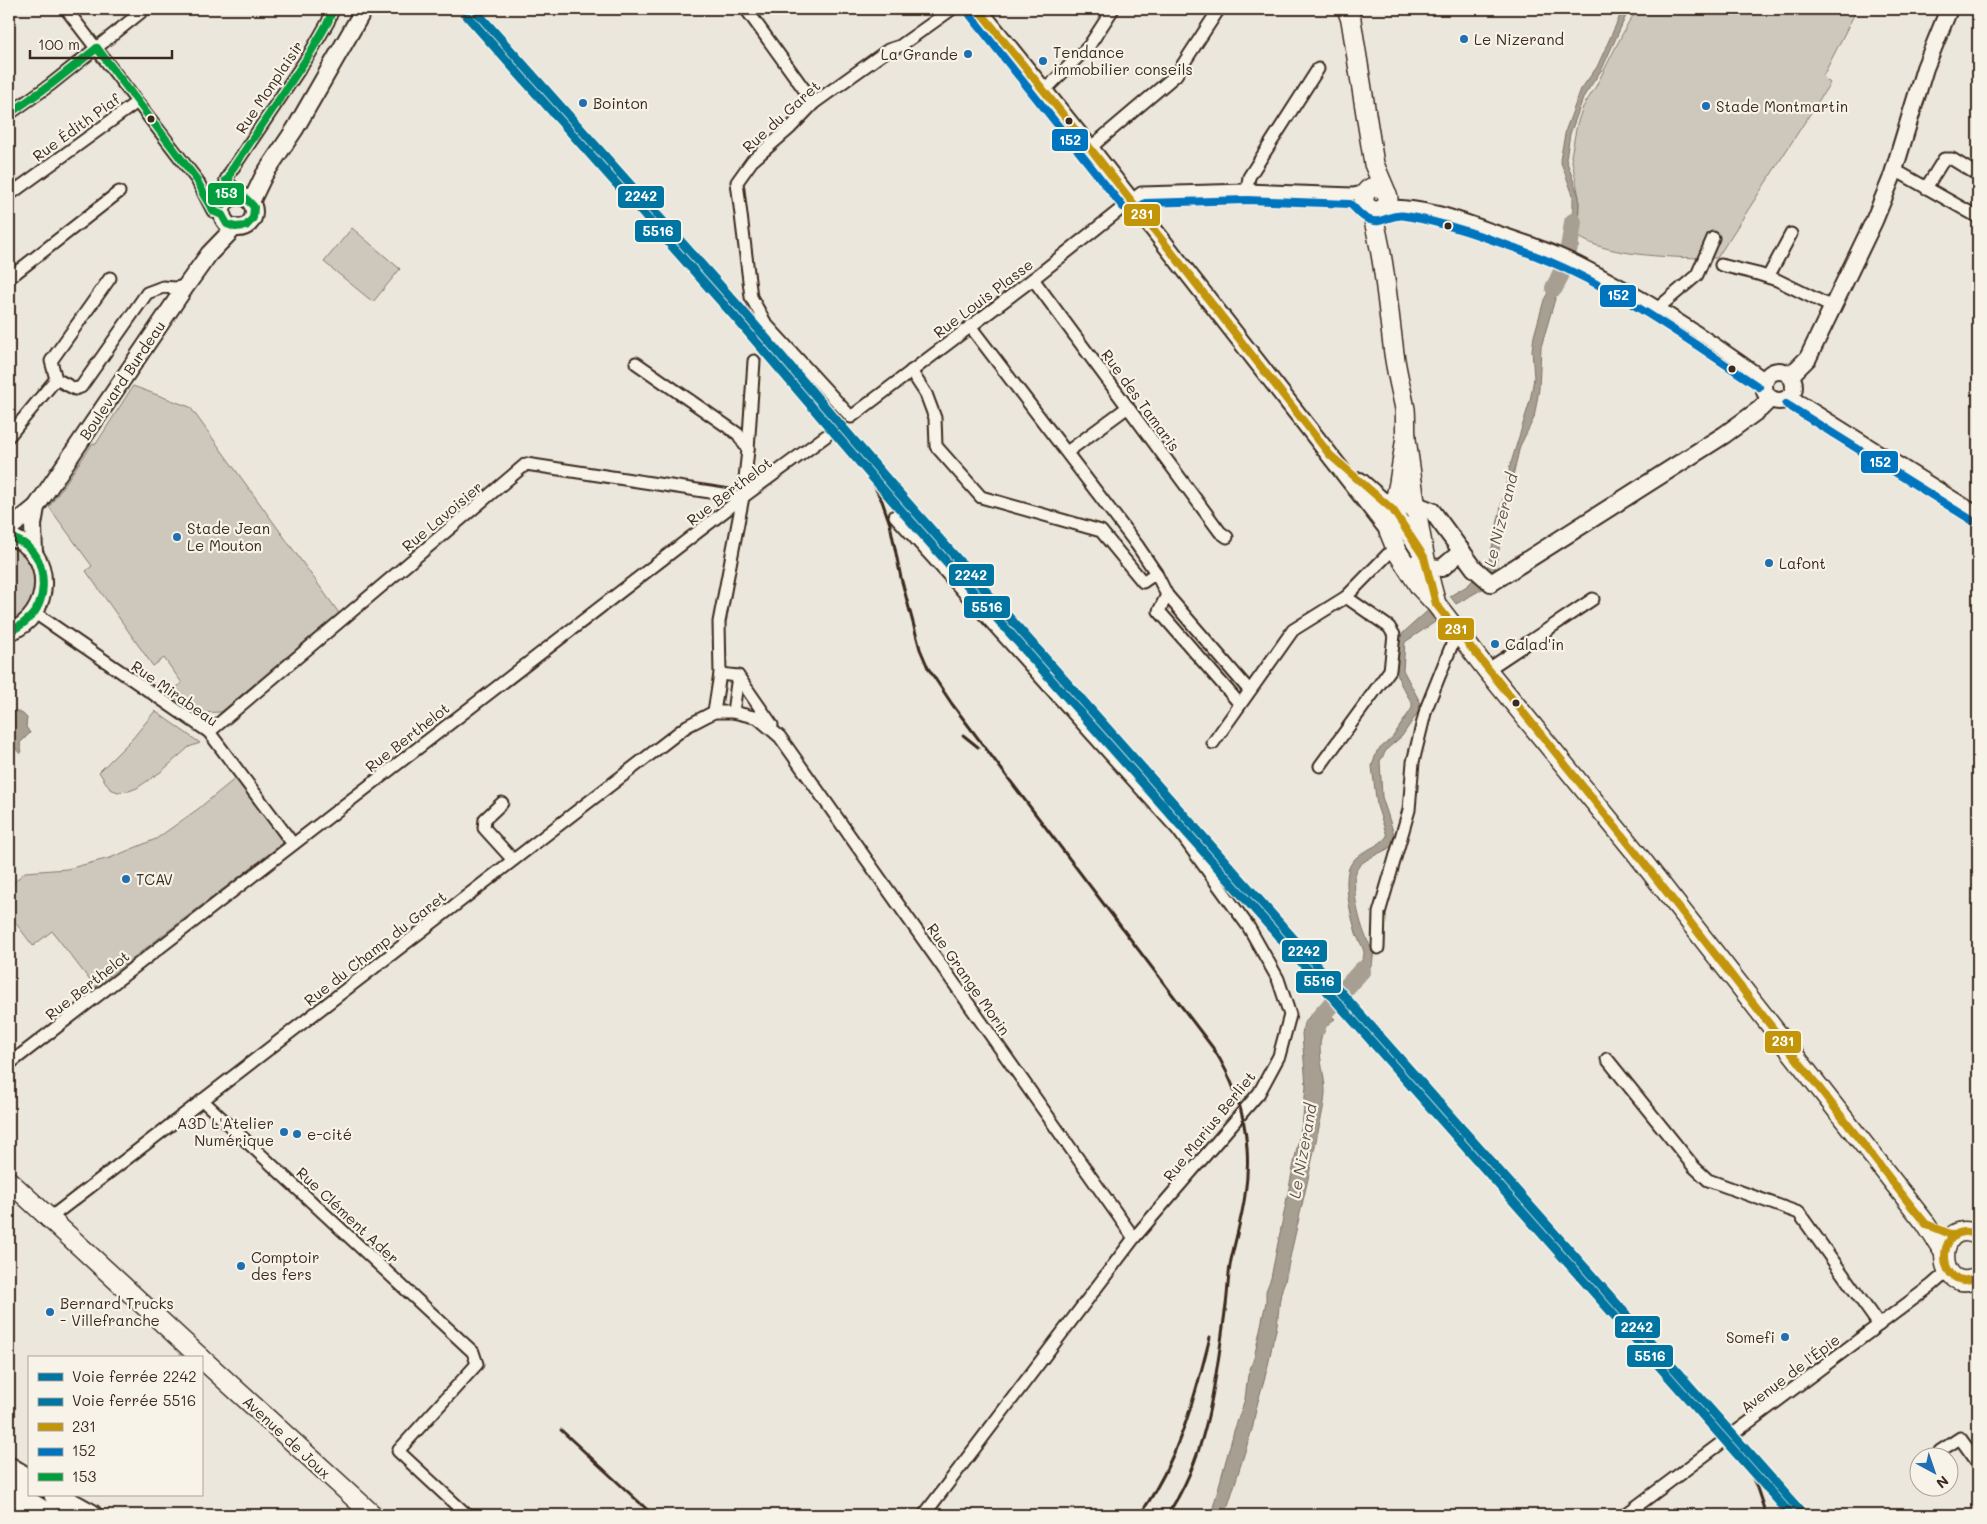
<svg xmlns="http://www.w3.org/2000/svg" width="1987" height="1524" font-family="Mali,sans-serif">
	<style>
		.green { fill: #cec8bc; stroke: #84796d }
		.water { fill: #a89f93; stroke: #7c7064 }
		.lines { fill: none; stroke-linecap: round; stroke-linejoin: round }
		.river { stroke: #a89f93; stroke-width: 18 }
		.street-casing { stroke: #3b2a1e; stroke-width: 15 }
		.secondary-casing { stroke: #3b2a1e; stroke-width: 20 }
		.primary-casing { stroke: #3b2a1e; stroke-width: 22 }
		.highway-casing { stroke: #3b2a1e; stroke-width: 25 }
		.street { stroke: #f7f3e8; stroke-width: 11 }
		.secondary { stroke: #f7f3e8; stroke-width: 16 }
		.primary { stroke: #f7f3e8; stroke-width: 19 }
		.highway { stroke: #f7f3e8; stroke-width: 21 }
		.rail { stroke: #3b2a1e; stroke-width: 3 }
		.bus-1-casing { stroke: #f7f3e8; stroke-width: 11 }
		.bus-2-casing { stroke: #f7f3e8; stroke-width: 11 }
		.bus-3-casing { stroke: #f7f3e8; stroke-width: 11 }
		.bus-1 { stroke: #c39509; stroke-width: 8 }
		.bus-2 { stroke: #0075bf; stroke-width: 8 }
		.bus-3 { stroke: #009e3d; stroke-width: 8 }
		.rail-1-casing { stroke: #f7f3e8; stroke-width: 12 }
		.rail-2-casing { stroke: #f7f3e8; stroke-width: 12 }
		.rail-1 { stroke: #0075a1; stroke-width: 9 }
		.rail-2 { stroke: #0075a1; stroke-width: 9 }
		.poi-dot { fill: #1f6fb2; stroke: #f7f3e8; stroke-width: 2 }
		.bus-dot { fill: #3b2a1e; stroke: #f7f3e8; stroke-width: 2 }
		.labels { text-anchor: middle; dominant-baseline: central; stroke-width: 4.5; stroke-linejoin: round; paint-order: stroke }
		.poi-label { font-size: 15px; fill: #3b2a1e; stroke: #f7f3e8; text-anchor: start }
		.street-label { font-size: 15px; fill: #3b2a1e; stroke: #f7f3e8 }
		.water-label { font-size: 16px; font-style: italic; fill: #615347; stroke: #f7f3e8 }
		.line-badge { stroke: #f7f3e8; stroke-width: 2 }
		.badge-label { font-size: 14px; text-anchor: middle; font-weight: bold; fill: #fff }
	</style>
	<rect width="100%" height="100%" fill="#ece7dc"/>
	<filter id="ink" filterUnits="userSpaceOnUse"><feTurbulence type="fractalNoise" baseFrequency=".02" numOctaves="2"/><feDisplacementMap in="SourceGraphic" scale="10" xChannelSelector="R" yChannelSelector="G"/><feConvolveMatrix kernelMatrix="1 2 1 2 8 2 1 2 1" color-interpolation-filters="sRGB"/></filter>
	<g filter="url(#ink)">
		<g class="green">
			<path d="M1638,9h219l-34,67 7,7 -113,175c-35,0 -112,-1 -139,-22l1,-39 -8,-41 6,-32 6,-17 12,-19 33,-65z"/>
			<path d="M352,228l48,41 -27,33 -49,-40z"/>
			<path d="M133,386l57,21 149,206 -118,99 -24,1 -28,-19 13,-11 -18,-25 -11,8 -67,-95 6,-5 -43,-59 44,-64 3,1z"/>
			<path d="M9,544c25,12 36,42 19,67 -4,5 -13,10 -19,14z"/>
			<path d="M155,711l45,32 -11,4 -27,24 -25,17 -8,3 -11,1 -8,-3 -11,-17 34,-34z"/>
			<path d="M237,777l46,66 -188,144 -43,-56 -19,15 -24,-32v-27l16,-15 42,-3 43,-11 46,-19 42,-30z"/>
		</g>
		<g class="water">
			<path d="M1623,9h6l-27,60 -18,27 -14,38 -4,25 13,38 -1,51 -13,-6c-1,-13 -3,-21 8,-30v-17l-13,-35 6,-31 15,-40 16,-22z"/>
			<path d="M1562,266l6,3 -9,16 -18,62 -2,42 -5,29 -14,28 -18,76 2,4 -9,42 -4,5 -6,-5 3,-2 22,-100 20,-65 4,-23 -2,-28 2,-14 10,-36z"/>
			<path d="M1475,578l9,10 -28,16 -6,-8 17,-10z"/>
			<path d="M1432,607l9,11 -36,24 -2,28 18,34 -2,7 -17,25 -15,13 -7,12 2,36 12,37 -2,12c-10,7 -24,11 -33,20 -12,14 3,73 15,85l-2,14 -23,26 -3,-4c3,-6 18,-28 18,-33 0,-6 -5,-13 -7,-18 -5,-16 -16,-57 -6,-72 8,-14 28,-16 36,-28l-10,-30 -5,-40 5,-15 15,-13 20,-30v-5l-12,-20 -4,-13 3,-31 5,-7z"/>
			<path d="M17,711l6,3 4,4 -1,9 4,6 -10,10 2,9 -2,2 -5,-6 -6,1v-37z"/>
			<path d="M1326,1002l2,11 7,6c-27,15 -9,51 -10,74 -1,18 -7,36 -10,53 -9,45 -21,90 -30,135 -8,17 -5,36 -10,53 -3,9 -4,18 -6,27 -5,22 -13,42 -16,65l-28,89h-14l23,-84 11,-32 3,-24 6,-17 12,-56v-11l5,-13 32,-160 3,-32 -4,-52 2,-11 10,-12z"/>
		</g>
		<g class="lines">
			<g class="river">
				<path d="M1554,288c12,-21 16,-42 19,-66"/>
				<path d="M1317,1028l2,-10 43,-48"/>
			</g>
			<g class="street-casing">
				<g id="street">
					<path d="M66,9l131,171 16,31 9,4"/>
					<path d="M746,9l68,94"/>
					<path d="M952,9l-52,37 -12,4 -74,53 -24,25 -38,33 -15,21 14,115 15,27 85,93 182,-138 108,-86 106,-3 106,4 13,-3"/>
					<path d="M1044,91l45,-45 24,-37"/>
					<path d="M9,114l41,-29 95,-76"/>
					<path d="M1090,148l86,-73 43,-66"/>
					<path d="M1895,170l83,47"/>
					<path d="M226,180l14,15"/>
					<path d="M1926,188l18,-29h8l26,16"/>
					<path d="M1247,190l2,-13 69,-108"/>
					<path d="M9,195l128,-93"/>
					<path d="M226,200v-20l5,-9 78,-116 19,-33 5,-13"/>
					<path d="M1386,206c36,-1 70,11 103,23 30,10 61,20 89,34 64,32 129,74 187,116"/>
					<path d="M1721,265l37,9 19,6 55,27"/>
					<path d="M1768,277l23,-43"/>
					<path d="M9,278l110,-86"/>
					<path d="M110,278l-59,83 5,18 19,10 6,-2 66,-94 16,-6 12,1 11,-2"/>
					<path d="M1033,279l187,253 7,5"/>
					<path d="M1658,308l39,-33 16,-37"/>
					<path d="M970,326l167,219 19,28 11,22"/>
					<path d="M636,363l102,71 10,16 -5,47 -24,125 1,52 -6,38"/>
					<path d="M911,371l15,23 9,24 1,28 45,51 120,34 42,51 13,-9"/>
					<path d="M1791,396l187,117"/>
					<path d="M9,436l47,-57"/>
					<path d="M748,450l6,-89"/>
					<path d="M1067,452l61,-45"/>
					<path d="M895,516l283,314 70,96 30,53 12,36 -11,41 -20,37 -125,145 -210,277"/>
					<path d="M35,613l174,119 84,112"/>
					<path d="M1487,670l106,-71"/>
					<path d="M720,674l18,2 -5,36"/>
					<path d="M738,676l34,49"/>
					<path d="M1239,703l-80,-92 8,-16 82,95"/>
					<path d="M209,732l317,-268 217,33"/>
					<path d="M1213,743l80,-113 53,-33"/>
					<path d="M1320,766l70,-96 4,-35 -5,-8 -43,-30 49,-50"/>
					<path d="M502,803l-17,16 -1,9 29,32"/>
					<path d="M1378,948l1,-35 30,-103 4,-48 13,-53 31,-77"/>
					<path d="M1607,1059l87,108 14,13 91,33 80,112"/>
					<path d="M9,1064l734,-567 83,-61"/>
					<path d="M202,1100l271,252 4,12 -79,87 69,64"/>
					<path d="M46,1221l641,-495 27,-14h19l25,6 22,19 354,501"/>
					<path d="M1940,1451l20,-13 18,25"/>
					<path d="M1625,1515l307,-230 16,-14"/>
				</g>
			</g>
			<g class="secondary-casing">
				<g id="secondary">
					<path d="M978,9l112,139 299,383"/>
					<circle cx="238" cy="212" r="16"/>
					<path d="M251,202l13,-27 31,-46 69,-120"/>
					<circle cx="1779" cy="386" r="15"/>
					<path d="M1790,376l18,-18 66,-137 18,-44 33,-109 24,-59"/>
					<path d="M1360,481l33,29 31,47"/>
					<path d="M1393,510l21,-6 18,7 42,57 17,15 233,-148 36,-26 10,-10"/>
					<path d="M9,529l27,-22 150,-221 23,-32 26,-27"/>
					<path d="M9,537c47,12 44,80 0,95"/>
					<path d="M34,554l-1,-29 3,-18"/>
					<path d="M1417,562l9,5 16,1 20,-17"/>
				</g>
			</g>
			<g class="primary-casing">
				<g id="primary">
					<path d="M1347,9l4,11 23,144 11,26"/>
					<circle cx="1376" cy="199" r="12"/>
					<path d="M1371,210c13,44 16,90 22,135 2,22 8,43 12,64 1,10 0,20 1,30 8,55 14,108 29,161"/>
					<path d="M1406,437l-7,46 -10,48 9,22 22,34 16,17 51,66 150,184 289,370 18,28"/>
					<path d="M9,1181l192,177"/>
					<path d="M1978,1235c-45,-21 -44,64 0,42"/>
					<path d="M201,1358l172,157"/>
				</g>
			</g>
			<g class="highway-casing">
				<g id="highway">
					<path d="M9,1468l20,12"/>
					<path d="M9,1491l40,24"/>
					<path d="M55,1495l36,20"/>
				</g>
			</g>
			<use href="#street" class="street"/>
			<use href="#secondary" class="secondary"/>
			<use href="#primary" class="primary"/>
			<use href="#highway" class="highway"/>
			<g class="rail">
				<path d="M834,423l23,30 25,48 8,23 11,54 19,71 8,19 24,36 261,344c19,29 32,65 34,100 3,40 -7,73 -16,112 -3,15 -3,30 -5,45 -10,71 -17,150 -59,210"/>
				<path d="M963,735l15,12"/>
				<path d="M561,1430l92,85"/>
				<path d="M1741,1456l15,29 10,30"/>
				<path d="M1140,1515c38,-55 54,-114 70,-178"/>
			</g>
			<g class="bus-1-casing">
				<g id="bus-1">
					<path d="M978,9l112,139 240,307 63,55 31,47 12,47 201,250 275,353 14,17 29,12"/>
					<path d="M1978,1235c-4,-1 -11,-4 -15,-3 -24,3 -24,46 0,48 4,1 11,-2 15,-3"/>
				</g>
			</g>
			<g class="bus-2-casing">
				<g id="bus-2">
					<path d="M970,15l153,192"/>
					<path d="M1137,209l8,-6 102,-3 103,4c7,5 10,13 20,16 13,5 20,-7 36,-4 40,7 79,21 117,35 86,31 161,86 236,136"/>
					<path d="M1786,404l187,117"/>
				</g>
			</g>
			<g class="bus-3-casing">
				<g id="bus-3">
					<path d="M97,48l100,132c6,14 11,21 26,25l8,-34 78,-116 19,-33 5,-13"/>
					<path d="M9,114l41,-29 47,-37"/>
					<path d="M203,194l10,17 9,4 5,9 8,3 11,-1 7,-8 1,-11c-8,-10 -19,-17 -28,-27"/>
					<path d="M9,537c5,2 10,4 14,6 23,14 25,50 11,70 -7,9 -15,14 -25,19"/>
				</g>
			</g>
			<use href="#bus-1" class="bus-1"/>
			<use href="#bus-2" class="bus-2"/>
			<use href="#bus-3" class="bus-3"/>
			<g class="rail-1-casing">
				<path id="rail-1" d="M474,9l268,301 157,183 905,1022"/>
			</g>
			<g class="rail-2-casing">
				<path id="rail-2" d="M467,16l267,300 158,184 899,1015"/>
			</g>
			<use href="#rail-1" class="rail-1"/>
			<use href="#rail-2" class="rail-2"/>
		</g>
	</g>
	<g class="poi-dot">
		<circle cx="1464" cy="39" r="5"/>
		<circle cx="968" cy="54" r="5"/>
		<circle cx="1043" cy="61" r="5"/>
		<circle cx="583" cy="103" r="5"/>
		<circle cx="1706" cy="106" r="5"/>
		<circle cx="177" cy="537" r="5"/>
		<circle cx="1769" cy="563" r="5"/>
		<circle cx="1495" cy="644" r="5"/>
		<circle cx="126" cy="879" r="5"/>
		<circle cx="284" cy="1132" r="5"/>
		<circle cx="297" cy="1134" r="5"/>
		<circle cx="241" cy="1266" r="5"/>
		<circle cx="50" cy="1312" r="5"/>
		<circle cx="1785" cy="1337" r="5"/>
	</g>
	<g class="bus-dot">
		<circle cx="151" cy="119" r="4.5"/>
		<circle cx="1069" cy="121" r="4.5"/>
		<circle cx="1448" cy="226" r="4.5"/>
		<circle cx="1732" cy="369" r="4.5"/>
		<circle cx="1516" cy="703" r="4.5"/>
	</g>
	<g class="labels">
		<g class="poi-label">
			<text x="1474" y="39">Le Nizerand</text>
			<text x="1053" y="52">Tendance<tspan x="1053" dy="17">immobilier conseils</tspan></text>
			<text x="958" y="54" text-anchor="end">La Grande</text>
			<text x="593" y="103">Bointon</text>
			<text x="1716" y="106">Stade Montmartin</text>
			<text x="187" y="528">Stade Jean<tspan x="187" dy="17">Le Mouton</tspan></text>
			<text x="1779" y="563">Lafont</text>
			<text x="1505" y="644">Calad'in</text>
			<text x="136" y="879">TCAV</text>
			<text x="274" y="1123" text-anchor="end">A3D L'Atelier<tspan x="274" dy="17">Numérique</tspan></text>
			<text x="307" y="1134">e-cité</text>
			<text x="251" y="1257">Comptoir<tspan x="251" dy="17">des fers</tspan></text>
			<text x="60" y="1303">Bernard Trucks<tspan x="60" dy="17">- Villefranche</tspan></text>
			<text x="1775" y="1337" text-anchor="end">Somefi</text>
		</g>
		<g class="street-label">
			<text transform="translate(269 87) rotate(-56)">Rue Monplaisir</text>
			<text transform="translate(781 116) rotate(-42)">Rue du Garet</text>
			<text transform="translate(76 127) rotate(-36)">Rue Édith Piaf</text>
			<text transform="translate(983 298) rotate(-37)">Rue Louis Plasse</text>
			<text transform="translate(122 380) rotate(-56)">Boulevard Burdeau</text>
			<text transform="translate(1141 400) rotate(54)">Rue des Tamaris</text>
			<text transform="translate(729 491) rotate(-37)">Rue Berthelot</text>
			<text transform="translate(442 516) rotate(-40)">Rue Lavoisier</text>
			<text transform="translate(175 693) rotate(35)">Rue Mirabeau</text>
			<text transform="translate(407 737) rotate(-38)">Rue Berthelot</text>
			<text transform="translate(375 948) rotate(-38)">Rue du Champ du Garet</text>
			<text transform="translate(969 979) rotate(55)">Rue Grange Morin</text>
			<text transform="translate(87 985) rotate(-38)">Rue Berthelot</text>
			<text transform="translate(1209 1126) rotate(-51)">Rue Marius Berliet</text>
			<text transform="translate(348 1215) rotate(43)">Rue Clément Ader</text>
			<text transform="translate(1790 1373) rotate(-37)">Avenue de l'Épie</text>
			<text transform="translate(287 1437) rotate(43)">Avenue de Joux</text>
		</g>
		<g class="water-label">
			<text transform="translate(1500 520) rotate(-76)">Le Nizerand</text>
			<text transform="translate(1302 1151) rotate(-80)">Le Nizerand</text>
		</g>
	</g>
	<g class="line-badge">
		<rect x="1051" y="128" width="38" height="24" rx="5" fill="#0075bf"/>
		<rect x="207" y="182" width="38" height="24" rx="5" fill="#009e3d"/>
		<rect x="617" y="185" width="48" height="24" rx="5" fill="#0075a1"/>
		<rect x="1123" y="203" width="38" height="24" rx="5" fill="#c39509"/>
		<rect x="634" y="219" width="48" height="24" rx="5" fill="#0075a1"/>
		<rect x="1599" y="284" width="38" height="24" rx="5" fill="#0075bf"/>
		<rect x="1860" y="450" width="39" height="24" rx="5" fill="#0075bf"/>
		<rect x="948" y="563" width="47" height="24" rx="5" fill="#0075a1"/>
		<rect x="963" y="595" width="48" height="24" rx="5" fill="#0075a1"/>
		<rect x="1437" y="617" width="38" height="24" rx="5" fill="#c39509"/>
		<rect x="1281" y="939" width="47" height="24" rx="5" fill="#0075a1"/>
		<rect x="1295" y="970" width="47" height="24" rx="5" fill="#0075a1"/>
		<rect x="1764" y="1030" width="38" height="24" rx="5" fill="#c39509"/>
		<rect x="1614" y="1315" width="47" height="24" rx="5" fill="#0075a1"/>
		<rect x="1626" y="1344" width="48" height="24" rx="5" fill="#0075a1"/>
	</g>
	<g class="badge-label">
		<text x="1070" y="145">152</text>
		<text x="226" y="198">153</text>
		<text x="641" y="201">2242</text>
		<text x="1142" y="219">231</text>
		<text x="658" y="236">5516</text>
		<text x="1618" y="300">152</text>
		<text x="1880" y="467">152</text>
		<text x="971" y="580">2242</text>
		<text x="987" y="612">5516</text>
		<text x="1456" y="634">231</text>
		<text x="1304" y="956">2242</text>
		<text x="1319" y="986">5516</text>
		<text x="1783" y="1046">231</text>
		<text x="1637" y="1332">2242</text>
		<text x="1650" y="1361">5516</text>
	</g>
	<rect width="1987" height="1524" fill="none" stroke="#f7f3e8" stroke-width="30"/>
	<rect x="15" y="15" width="1957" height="1494" fill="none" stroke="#3b2a1e" stroke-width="2" filter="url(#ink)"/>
	<rect x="28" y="1356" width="175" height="140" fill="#f7f3e8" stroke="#aca397"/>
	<rect x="38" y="1373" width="25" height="8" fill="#0075a1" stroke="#aca397"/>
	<text x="72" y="1382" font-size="15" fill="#3b2a1e">Voie ferrée 2242</text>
	<rect x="38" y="1398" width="25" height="8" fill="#0075a1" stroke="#aca397"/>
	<text x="72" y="1406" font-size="15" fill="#3b2a1e">Voie ferrée 5516</text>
	<rect x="38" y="1423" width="25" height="8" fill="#c39509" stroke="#aca397"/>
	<text x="72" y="1432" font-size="15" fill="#3b2a1e">231</text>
	<rect x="38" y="1448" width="25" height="8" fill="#0075bf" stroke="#aca397"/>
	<text x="72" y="1456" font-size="15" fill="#3b2a1e">152</text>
	<rect x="38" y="1473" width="25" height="8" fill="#009e3d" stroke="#aca397"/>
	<text x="72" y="1482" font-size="15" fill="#3b2a1e">153</text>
	<g transform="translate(1934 1472) rotate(140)"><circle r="24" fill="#f7f3e8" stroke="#aca397"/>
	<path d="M0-4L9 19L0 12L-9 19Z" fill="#1f6fb2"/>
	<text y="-8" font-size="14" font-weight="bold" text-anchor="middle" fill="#3b2a1e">N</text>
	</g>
	<path d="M30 50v8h142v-8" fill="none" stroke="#3b2a1e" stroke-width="2.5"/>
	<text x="38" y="50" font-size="15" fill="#3b2a1e" stroke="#f7f3e8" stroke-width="4" paint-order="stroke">100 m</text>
</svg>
